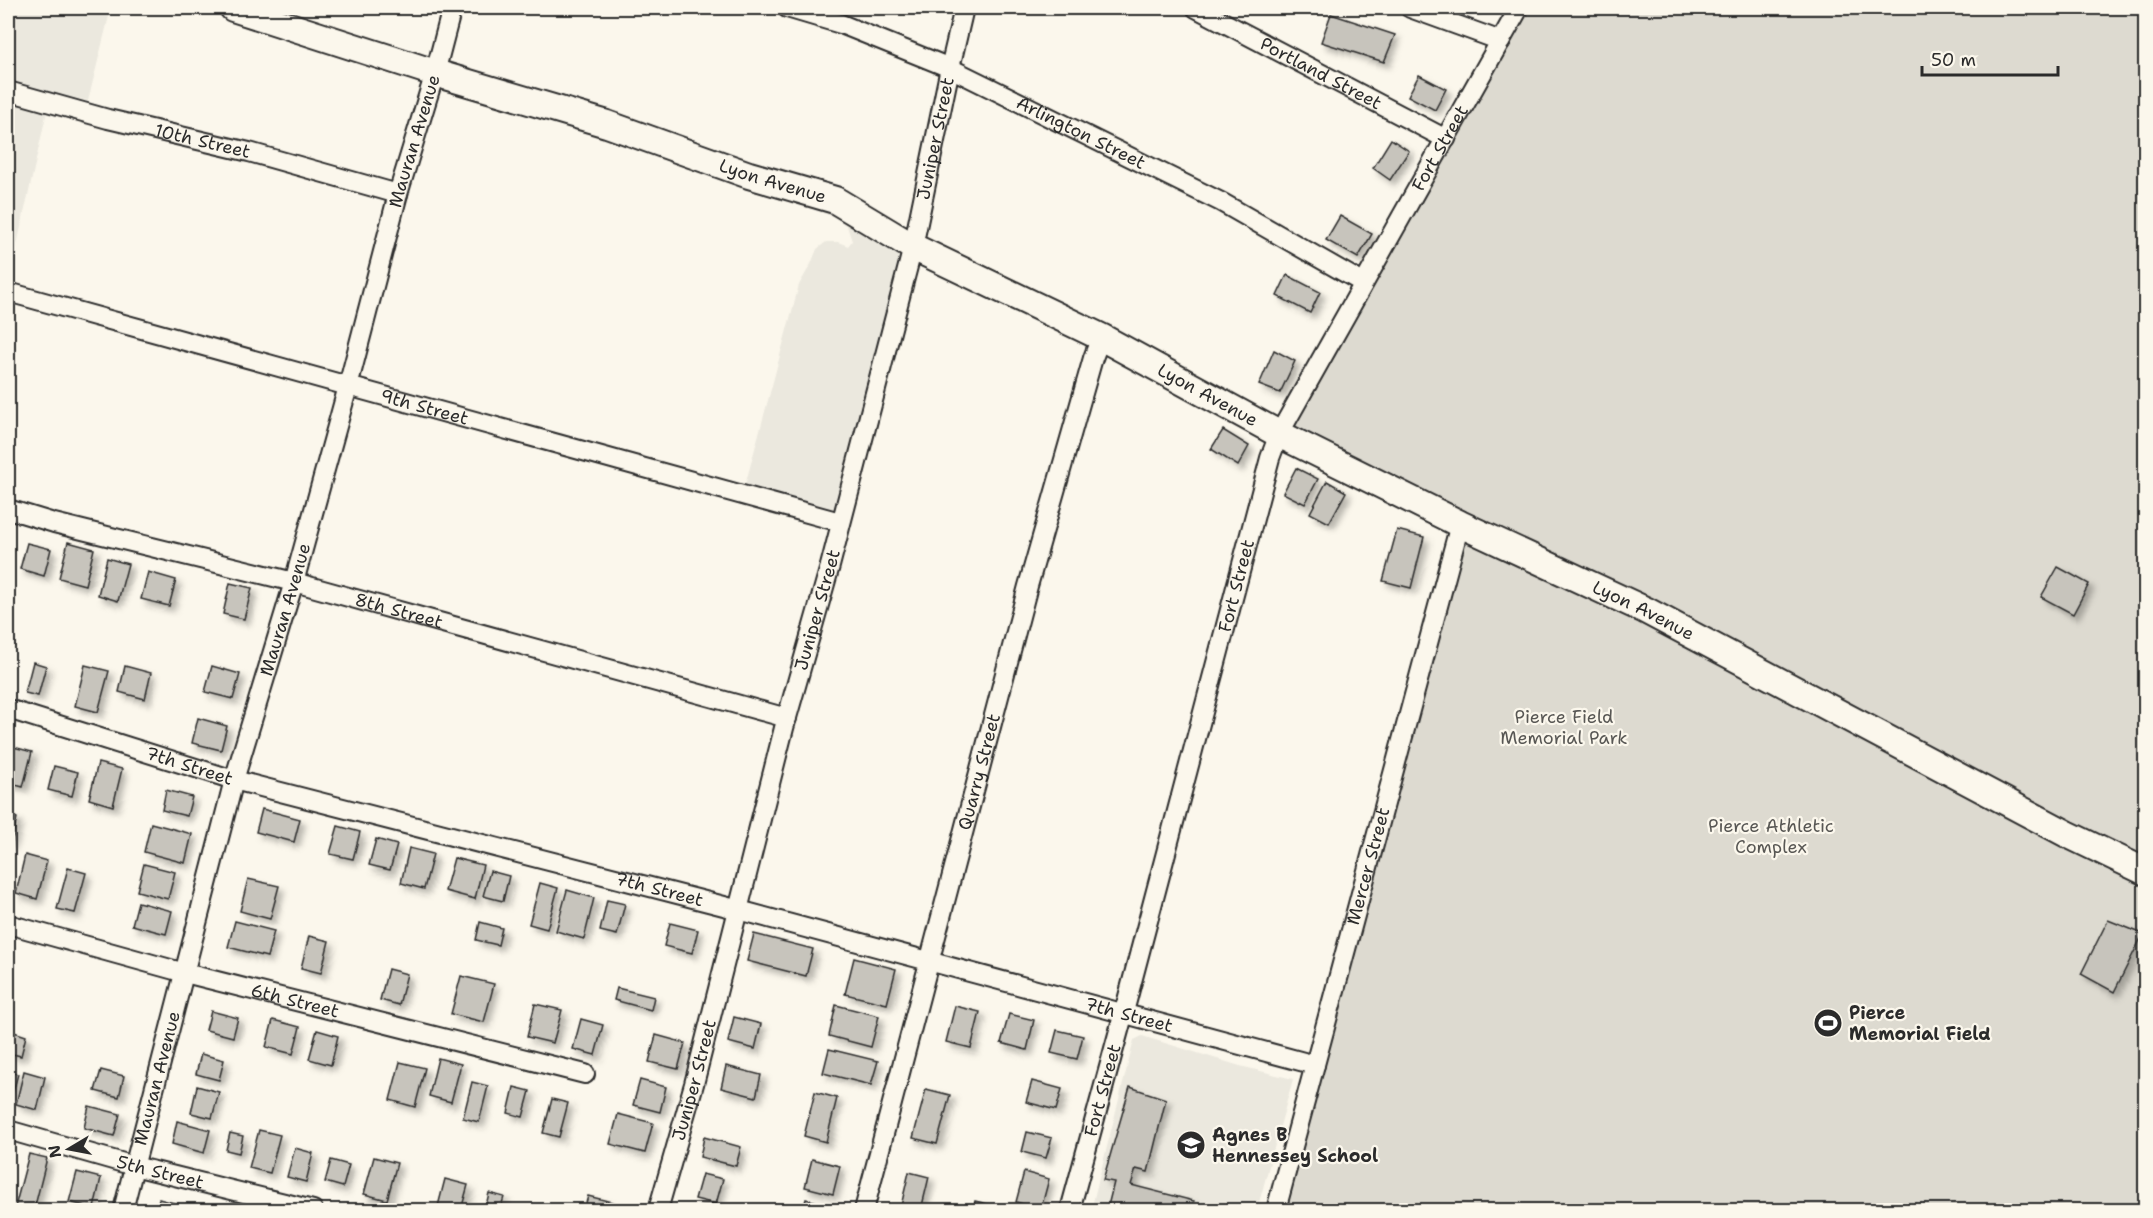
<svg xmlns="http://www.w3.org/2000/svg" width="2153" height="1218" font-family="'Shantell Sans',sans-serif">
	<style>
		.built { fill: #ebe8de }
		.green { fill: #dddad0; stroke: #84827e; stroke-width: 1.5 }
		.building { fill: #c7c4bc; stroke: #2b2b2b; stroke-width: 1.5; filter: url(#shadow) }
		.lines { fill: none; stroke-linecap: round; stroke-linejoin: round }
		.street-casing { stroke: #2b2b2b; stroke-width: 22 }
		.secondary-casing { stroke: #2b2b2b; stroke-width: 30 }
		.street { stroke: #fbf7ec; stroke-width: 18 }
		.secondary { stroke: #fbf7ec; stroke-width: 26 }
		.labels { text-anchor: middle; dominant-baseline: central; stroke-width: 4.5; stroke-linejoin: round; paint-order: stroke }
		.street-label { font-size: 18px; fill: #2b2b2b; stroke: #fbf7ec }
		.park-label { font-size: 18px; fill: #585754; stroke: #fbf7ec }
		.poi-label { font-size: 18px; font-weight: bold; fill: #2b2b2b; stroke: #fbf7ec; text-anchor: start }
	</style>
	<defs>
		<filter id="shadow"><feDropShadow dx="5" dy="5" stdDeviation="3" flood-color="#0004"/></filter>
	</defs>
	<rect width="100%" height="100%" fill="#fbf7ec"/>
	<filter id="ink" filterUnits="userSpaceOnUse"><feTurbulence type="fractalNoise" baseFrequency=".0167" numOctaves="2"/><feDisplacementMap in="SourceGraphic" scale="12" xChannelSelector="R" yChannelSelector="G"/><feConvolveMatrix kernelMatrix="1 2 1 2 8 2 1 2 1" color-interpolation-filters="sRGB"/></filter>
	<g filter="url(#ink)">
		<g class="built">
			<path d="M8,8h103l-23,93 -37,-8 -43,192z"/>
			<path d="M813,204l100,39 -70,276 -100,-26 56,-208 12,-21 6,-15 9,-7h12l10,4 4,-5 -5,-15 -12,-9 -21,-7z"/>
			<path d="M1142,1036l98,30 53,13 -36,131h-166l43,-170z"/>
		</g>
		<path class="green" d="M1523,8h622v1202h-860l176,-671 -172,-107z"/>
		<g class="building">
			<path d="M1331,14l64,21 -11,27 -63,-20z"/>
			<path d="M1419,75l27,14 -11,21 -27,-14z"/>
			<path d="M1391,139l18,12 -19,29 -17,-12z"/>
			<path d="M1340,216l32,18 -14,24 -32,-18z"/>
			<path d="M1287,275l33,17 -10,21 -33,-17z"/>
			<path d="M1274,350l21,11 -15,32 -21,-8z"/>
			<path d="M1223,430l26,16 -11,20 -27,-17z"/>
			<path d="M1296,468l22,11 -13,25 -22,-11z"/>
			<path d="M1327,481l19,11 -17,31 -19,-10z"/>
			<path d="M1397,530l27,7 -13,51 -28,-7z"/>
			<path d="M68,542l26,7 -9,36 -26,-7z"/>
			<path d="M27,543l24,6 -7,27 -24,-7z"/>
			<path d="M107,558l21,6 -10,37 -20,-6z"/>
			<path d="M2058,567l31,17 -16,30 -32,-17z"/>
			<path d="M148,572l28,8 -7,26 -28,-7z"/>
			<path d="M230,583l22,5 -8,31 -21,-5z"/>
			<path d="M33,662l13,4 -8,30 -13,-3z"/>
			<path d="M85,665l24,6 -11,41 -23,-6z"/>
			<path d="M125,666l26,7 -6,26 -26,-7z"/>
			<path d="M212,666l28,8 -7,25 -28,-7z"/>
			<path d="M198,718l29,8 -6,24 -29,-7z"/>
			<path d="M10,746l22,6 -9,35 -15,-4v-27z"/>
			<path d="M98,763l24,6 -9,37 -24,-7z"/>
			<path d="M54,766l24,6 -6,24 -24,-6z"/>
			<path d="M166,790l26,7 -5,19 -25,-6z"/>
			<path d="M262,809l38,10 -6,23 -38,-10z"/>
			<path d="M8,815l9,3 -6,26 -3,-1z"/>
			<path d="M151,823l41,11 -7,29 -41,-11z"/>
			<path d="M338,826l22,6 -7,27 -23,-5z"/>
			<path d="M376,839l21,6 -7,25 -21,-5z"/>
			<path d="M409,848l24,6 -9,35 -23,-6z"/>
			<path d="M25,855l22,6 -10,38 -21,-6z"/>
			<path d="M454,858l29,7 -8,34 -30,-8z"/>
			<path d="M144,864l31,8 -7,27 -31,-8z"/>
			<path d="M68,868l18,5 -11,40 -18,-4z"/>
			<path d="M490,871l19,5 -6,25 -20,-5z"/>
			<path d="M248,879l31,7 -9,33 -30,-8z"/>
			<path d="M540,883l18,5 -11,41 -18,-5z"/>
			<path d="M567,890l27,8 -10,41 -28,-8z"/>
			<path d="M607,900l18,4 -8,31 -17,-4z"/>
			<path d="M138,902l34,9 -6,23 -34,-9z"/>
			<path d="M2108,920l35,14 -29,58 -33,-18z"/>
			<path d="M235,921l39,10 -7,26 -39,-10z"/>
			<path d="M480,922l22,6 -4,17 -22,-5z"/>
			<path d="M670,923l28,7 -6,23 -28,-7z"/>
			<path d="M754,934l59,15 -7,27 -59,-15z"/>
			<path d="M309,936l20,5 -8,32 -20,-5z"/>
			<path d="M854,958l42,11 -9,35 -42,-10z"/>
			<path d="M388,969l19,5 -8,31 -19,-5z"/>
			<path d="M461,976l33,8 -10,38 -33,-8z"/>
			<path d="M617,988l37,9 -3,13 -37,-10z"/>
			<path d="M535,1004l27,6 -9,33 -26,-6z"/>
			<path d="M836,1005l43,11 -8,31 -42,-11z"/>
			<path d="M955,1006l25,6 -9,36 -25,-6z"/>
			<path d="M211,1011l27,7 -5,19 -27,-7z"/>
			<path d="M1009,1014l25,6 -7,30 -26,-7z"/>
			<path d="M734,1017l27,7 -6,25 -27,-7z"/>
			<path d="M581,1019l22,6 -8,30 -22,-6z"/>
			<path d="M273,1020l27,7 -7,27 -27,-7z"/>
			<path d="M317,1030l21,6 -7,29 -22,-6z"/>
			<path d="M1057,1030l26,6 -6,23 -26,-6z"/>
			<path d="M14,1032l12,4 -5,20 -13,-3z"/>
			<path d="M656,1035l29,8 -7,26 -29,-7z"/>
			<path d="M829,1049l49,12 -7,24 -48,-12z"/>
			<path d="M201,1054l23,6 -5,20 -23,-6z"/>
			<path d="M438,1058l23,6 -10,38 -22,-6z"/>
			<path d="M400,1062l25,6 -10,39 -25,-7z"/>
			<path d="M726,1066l35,9 -5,22 -35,-9z"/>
			<path d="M101,1070l23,6 -5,21 -24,-6z"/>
			<path d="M24,1071l21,6 -8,33 -21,-6z"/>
			<path d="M8,1072l10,2 -7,25 -3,-1z"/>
			<path d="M640,1080l26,7 -6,25 -27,-7z"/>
			<path d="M1032,1081l30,8 -6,21 -30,-8z"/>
			<path d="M472,1082l16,4 -9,36 -16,-4z"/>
			<path d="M197,1086l22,6 -7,26 -21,-5z"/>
			<path d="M514,1087l16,4 -7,26 -15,-4z"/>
			<path d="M1130,1087l36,12 -18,73 -12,-3 -5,16 63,16 -3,9h-84l7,-28 -11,-2z"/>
			<path d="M926,1089l24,6 -13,49 -24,-6z"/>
			<path d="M815,1092l22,6 -11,44 -22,-6z"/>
			<path d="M552,1099l16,4 -9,34 -16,-4z"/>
			<path d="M89,1106l31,8 -6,22 -30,-8z"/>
			<path d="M618,1114l35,9 -8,30 -35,-9z"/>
			<path d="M177,1121l33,9 -6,23 -32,-9z"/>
			<path d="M259,1130l21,5 -10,38 -21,-5z"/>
			<path d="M1027,1132l25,6 -6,20 -24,-6z"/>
			<path d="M230,1133l13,3 -4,17 -13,-3z"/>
			<path d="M704,1137l37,10 -5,19 -36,-9z"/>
			<path d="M295,1148l18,5 -7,29 -19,-5z"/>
			<path d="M29,1154l18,4 -13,52 -19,-3z"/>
			<path d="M374,1157l23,6 -10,37 -23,-6z"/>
			<path d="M812,1159l28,7 -7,28 -28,-7z"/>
			<path d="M331,1160l18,5 -6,22 -18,-5z"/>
			<path d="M77,1172l24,6 -7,30 -25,-6z"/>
			<path d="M909,1172l20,5 -8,33 -20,-4z"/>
			<path d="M1024,1172l25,7 -8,30 -25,-7z"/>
			<path d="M702,1174l21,5 -7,25 -21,-5z"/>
			<path d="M445,1179l23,6 -7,25h-24z"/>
			<path d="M489,1193l15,4 -4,13h-15z"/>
			<path d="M588,1196l48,12v2h-52z"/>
			<path d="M159,1199l26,7 -1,4h-28z"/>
			<path d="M806,1199l22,6 -2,5h-23z"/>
			<path d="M975,1201l38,9h-40z"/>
		</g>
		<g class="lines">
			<g class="street-casing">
				<g id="street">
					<path id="s1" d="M787,8l54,16 109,44 271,134 142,81"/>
					<path id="s2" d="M1196,8l250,131"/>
					<path d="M1410,8l91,33"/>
					<path id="s3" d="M8,91l100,28 141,33 149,42"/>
					<path id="s4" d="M8,292l832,230"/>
					<path id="s5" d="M8,509l46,14 240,59 493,136"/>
					<path id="s6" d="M8,709l226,71 490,126 591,159"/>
					<path id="s7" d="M8,924l177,49 400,101"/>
					<path id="s8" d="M8,1130l126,36 179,44"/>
					<path id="s9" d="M123,1210l111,-430 60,-198 53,-192 51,-196 37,-121 17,-65"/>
					<path id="s10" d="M658,1210l36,-126 90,-356 46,-162 83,-319 37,-179 14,-60"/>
					<path id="s11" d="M864,1210l164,-624 65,-228 8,-21"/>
					<path id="s12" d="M1070,1210l54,-198 146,-554 9,-24 240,-426"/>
					<path id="s13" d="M1276,1210l184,-686"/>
				</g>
			</g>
			<g class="secondary-casing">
				<g id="secondary">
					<path id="s14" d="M233,8l202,65 172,51 142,51 86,25 78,47 188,90 178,97 181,90 185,86 422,224 79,38"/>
				</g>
			</g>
			<use href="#street" class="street"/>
			<use href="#secondary" class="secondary"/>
		</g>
	</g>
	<defs>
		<g id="stadium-disc" transform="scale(1.5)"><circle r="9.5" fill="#2b2b2b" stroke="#fbf7ec"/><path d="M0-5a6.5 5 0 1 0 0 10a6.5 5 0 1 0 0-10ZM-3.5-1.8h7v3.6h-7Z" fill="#fff"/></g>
		<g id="school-disc" transform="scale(1.5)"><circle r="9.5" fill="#2b2b2b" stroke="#fbf7ec"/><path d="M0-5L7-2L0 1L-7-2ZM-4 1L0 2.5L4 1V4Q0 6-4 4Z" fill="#fff"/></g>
	</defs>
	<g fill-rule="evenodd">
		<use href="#stadium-disc" x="1828" y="1023"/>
		<use href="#school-disc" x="1191" y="1145"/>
	</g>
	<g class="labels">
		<g class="street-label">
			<text stroke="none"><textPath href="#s2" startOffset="141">Portland Street</textPath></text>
			<text stroke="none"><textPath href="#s1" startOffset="320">Arlington Street</textPath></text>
			<text stroke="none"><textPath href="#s10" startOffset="1107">Juniper Street</textPath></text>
			<text stroke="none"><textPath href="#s9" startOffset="1108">Mauran Avenue</textPath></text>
			<text stroke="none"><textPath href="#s3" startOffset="201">10th Street</textPath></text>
			<text stroke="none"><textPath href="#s12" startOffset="1132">Fort Street</textPath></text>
			<text stroke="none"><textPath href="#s14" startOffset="567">Lyon Avenue</textPath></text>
			<text stroke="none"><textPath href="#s14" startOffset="1053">Lyon Avenue</textPath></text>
			<text stroke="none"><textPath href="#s4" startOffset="432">9th Street</textPath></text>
			<text stroke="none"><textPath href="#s12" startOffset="646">Fort Street</textPath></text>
			<text stroke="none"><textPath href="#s9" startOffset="622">Mauran Avenue</textPath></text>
			<text stroke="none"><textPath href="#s10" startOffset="621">Juniper Street</textPath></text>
			<text stroke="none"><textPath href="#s14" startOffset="1539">Lyon Avenue</textPath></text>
			<text stroke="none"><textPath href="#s5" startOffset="404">8th Street</textPath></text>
			<text stroke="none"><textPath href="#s6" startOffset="190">7th Street</textPath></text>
			<text stroke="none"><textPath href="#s11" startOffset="453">Quarry Street</textPath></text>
			<text stroke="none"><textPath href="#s13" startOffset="356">Mercer Street</textPath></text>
			<text stroke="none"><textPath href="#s6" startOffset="676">7th Street</textPath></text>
			<text stroke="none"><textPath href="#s7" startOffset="297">6th Street</textPath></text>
			<text stroke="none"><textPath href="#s6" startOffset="1162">7th Street</textPath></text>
			<text stroke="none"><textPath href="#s9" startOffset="136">Mauran Avenue</textPath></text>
			<text stroke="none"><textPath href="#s10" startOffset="135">Juniper Street</textPath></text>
			<text stroke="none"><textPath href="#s12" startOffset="124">Fort Street</textPath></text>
			<text stroke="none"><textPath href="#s8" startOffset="158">5th Street</textPath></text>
		</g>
		<g class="park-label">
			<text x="1564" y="717">Pierce Field<tspan x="1564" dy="21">Memorial Park</tspan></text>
			<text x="1771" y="826">Pierce Athletic<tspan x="1771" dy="21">Complex</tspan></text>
		</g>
		<g class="poi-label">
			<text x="1849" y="1013">Pierce<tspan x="1849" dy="21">Memorial Field</tspan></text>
			<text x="1212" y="1135">Agnes B<tspan x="1212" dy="21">Hennessey School</tspan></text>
		</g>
	</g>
	<rect width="2153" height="1218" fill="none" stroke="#fbf7ec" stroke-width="30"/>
	<rect x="15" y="15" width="2123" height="1188" fill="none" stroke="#2b2b2b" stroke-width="2" filter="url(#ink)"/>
	<g transform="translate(69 1149) rotate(260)" stroke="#fbf7ec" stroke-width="4.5" paint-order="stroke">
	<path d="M0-4.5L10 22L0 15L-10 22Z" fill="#2b2b2b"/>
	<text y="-9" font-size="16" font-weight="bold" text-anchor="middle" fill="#2b2b2b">N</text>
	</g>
	<path d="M1922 66v9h136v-9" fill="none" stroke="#2b2b2b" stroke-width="3"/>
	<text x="1931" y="66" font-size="18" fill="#2b2b2b" stroke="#fbf7ec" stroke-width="4.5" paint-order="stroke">50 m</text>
</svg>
